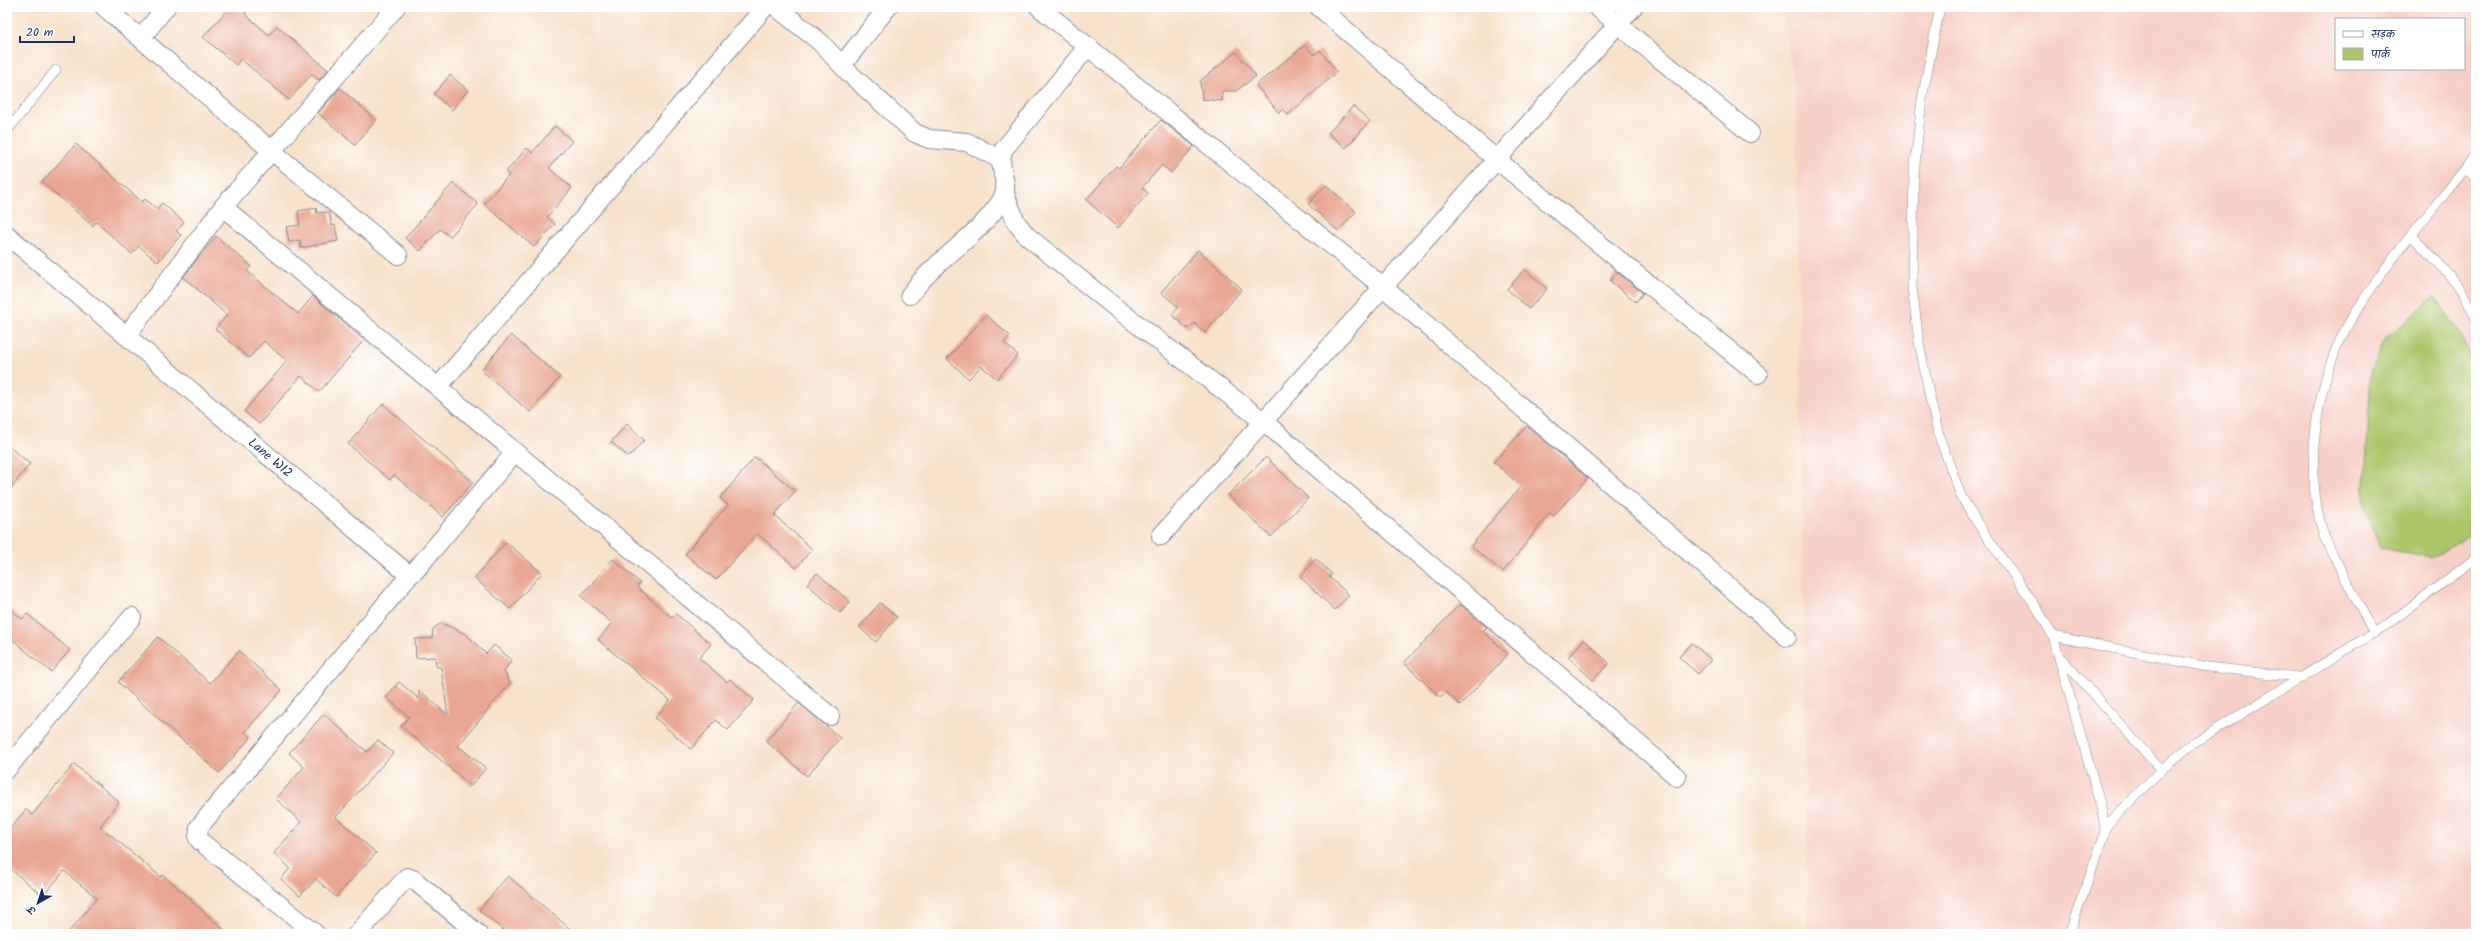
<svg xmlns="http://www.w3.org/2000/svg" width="2483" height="941" font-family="Kalam,'Playpen Sans Deva',sans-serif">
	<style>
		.built { fill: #f7d1c7; fill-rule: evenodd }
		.green { fill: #acc66b; stroke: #647a64 }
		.building { fill: #e9a793 }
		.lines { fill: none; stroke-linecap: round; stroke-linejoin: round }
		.lane-casing { stroke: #898894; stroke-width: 10 }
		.street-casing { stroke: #898894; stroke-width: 20 }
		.lane { stroke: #fff; stroke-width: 9 }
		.street { stroke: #fff; stroke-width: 18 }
		.labels { text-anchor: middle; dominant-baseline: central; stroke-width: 3; stroke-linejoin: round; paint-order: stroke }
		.street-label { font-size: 13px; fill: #1b2f5e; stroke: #fff }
	</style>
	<rect width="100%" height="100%" fill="#fff"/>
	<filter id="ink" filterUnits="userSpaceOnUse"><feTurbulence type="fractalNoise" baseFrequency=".025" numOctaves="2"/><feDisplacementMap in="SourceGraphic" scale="8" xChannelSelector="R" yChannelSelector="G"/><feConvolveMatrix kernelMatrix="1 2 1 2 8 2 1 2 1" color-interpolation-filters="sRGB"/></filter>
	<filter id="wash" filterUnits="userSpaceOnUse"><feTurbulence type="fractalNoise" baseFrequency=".012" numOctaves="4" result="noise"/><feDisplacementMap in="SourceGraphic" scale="16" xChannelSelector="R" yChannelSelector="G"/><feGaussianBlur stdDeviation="0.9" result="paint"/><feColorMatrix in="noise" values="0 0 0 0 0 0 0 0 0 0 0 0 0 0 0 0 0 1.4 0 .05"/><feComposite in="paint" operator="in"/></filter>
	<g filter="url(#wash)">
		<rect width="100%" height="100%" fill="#f7e2cb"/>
		<path class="built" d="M1782,7h694v927h-668l-12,-834zM2336,19h128v50h-128z"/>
		<path class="green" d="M2434,296l24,33 18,40v53l-3,3v27l3,2v79l-45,24 -51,-9 -16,-44 7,-135 14,-29z"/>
		<g id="blocks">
			<g class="building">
				<path d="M230,7h21l-6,7 24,21 8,-9 51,44 -9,10 -7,-6 -23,26 -48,-41 -5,6 -33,-28z"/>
				<path d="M1305,45l9,10 6,-5 17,22 -49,43 -5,-6 -4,4 -23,-28z"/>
				<path d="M1236,52l20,24 -20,15h-14v10l-20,-2 -2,-18z"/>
				<path d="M450,75l18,15 -16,20 -18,-16z"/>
				<path d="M340,88l36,32 -21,25 -37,-32z"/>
				<path d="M1353,106l17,15 -24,27 -18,-15z"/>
				<path d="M1161,120l33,26 -23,27 -9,-8 -20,23 6,5 -30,35 -32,-28 30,-34 3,2z"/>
				<path d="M555,126l17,15 -23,27 23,20 -25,29 8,7 -21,23 -50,-43 25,-29 -3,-3 21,-24 5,5z"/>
				<path d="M76,144l66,58 3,-3 12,10 5,-6 22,19 -8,9 5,4 -23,27 -19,-16 -7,8 -36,-32 -3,4 -51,-44z"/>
				<path d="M453,183l25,21 -28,33 -10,-8 -20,22 -15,-13z"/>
				<path d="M1326,185l30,27 -18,19 -30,-27z"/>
				<path d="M316,208l1,5 12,-1 3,14 3,-1 3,16 -37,7 -1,-8 -11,2 -3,-15 14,-2 -2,-14z"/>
				<path d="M216,236l35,30 -4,5 51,43 15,-18 51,44 -45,52 -18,-16 -42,48 -15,-13 43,-50 -23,-20 -15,17 -34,-29 12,-14 -44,-38z"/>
				<path d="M1198,250l44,39 -37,44 -11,-10 -6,6 -16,-14 6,-8 -17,-15z"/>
				<path d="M1525,269l22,20 -18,20 -22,-20z"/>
				<path d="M1617,272l26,21 -7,9 -26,-21z"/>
				<path d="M986,315l24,21 -6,7 14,12 -21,24 -16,-13 -12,13 -22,-20z"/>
				<path d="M511,335l49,42 -30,35 -49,-42z"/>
				<path d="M383,404l90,78 -30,35 -49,-42 -4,5 -42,-36z"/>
				<path d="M627,424l17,16 -15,17 -18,-15z"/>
				<path d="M1527,426l61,52 -35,38 -3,-3 -47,59 -32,-26 50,-60 -27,-24z"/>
				<path d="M7,445l23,19 -23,28z"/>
				<path d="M755,457l40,34 -21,24 38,34 -16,19 -39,-35 -41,47 -31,-26 43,-49 -8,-7z"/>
				<path d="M1266,457l42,41 -37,39 -43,-42z"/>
				<path d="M506,542l36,31 -32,36 -36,-31z"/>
				<path d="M613,559l27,24 -3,4 35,31 4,-4 35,30 -12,14 28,24 3,-3 24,21 -26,30 -12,-10 -25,29 -36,-31 15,-18 -72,-60 14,-17 -31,-27z"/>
				<path d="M1316,559l16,15 -3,3 20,18 -14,15 -35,-33z"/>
				<path d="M817,573l33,29 -10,11 -33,-29z"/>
				<path d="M880,603l17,14 -21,25 -17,-15z"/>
				<path d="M1460,604l27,23 -4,4 25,23 -48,51 -14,-13 -6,5 -36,-34z"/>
				<path d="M7,606l15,13 5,-5 43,36 -19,22 -44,-37z"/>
				<path d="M441,623l25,11 20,20 8,-9 18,15 -8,11 6,12 -52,63 28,22 -15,18 -70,-60 8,-9 -23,-20 13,-15 20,17v-9l29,25 -7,-47 -5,-2 -1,-9 -19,1 -1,-19 17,-1 1,-9z"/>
				<path d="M158,637l52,46 29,-32 43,39 -37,42 6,5 -32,36 -101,-91z"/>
				<path d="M1584,640l25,23 -16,17 -25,-23z"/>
				<path d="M1692,643l19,17 -13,14 -19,-17z"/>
				<path d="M799,703l41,35 -33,38 -41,-35z"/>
				<path d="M324,714l43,38 11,-12 15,13 -57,64 40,36 -40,44 -20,-18 -16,17 -19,-17 9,-11 -16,-15 27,-31 -25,-23 28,-32 -15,-14z"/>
				<path d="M74,764l45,38 -19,24 61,51 2,-2 29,25 -1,1 38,33h-162l30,-36 -33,-27 -21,25 -36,-30v-34l19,-23 6,6z"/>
				<path d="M508,876l68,58h-68l-29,-24z"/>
			</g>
		</g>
	</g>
	<g filter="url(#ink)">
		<use href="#blocks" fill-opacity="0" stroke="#898894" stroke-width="1"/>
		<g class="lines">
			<g class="lane-casing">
				<g id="lane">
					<path d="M1940,7l-18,92 -8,75 -2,113 7,55 11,56 9,38 22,60 17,28 59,84 16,28 48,171 4,20 -1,9 -35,98"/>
					<path d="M7,131l49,-61"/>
					<path d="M2465,169l11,-16"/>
					<path d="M2411,236c27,25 51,49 65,83"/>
					<path d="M2374,633c-12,-22 -24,-45 -35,-67 -5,-10 -11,-20 -15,-30 -22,-68 -8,-162 31,-223 32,-51 72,-97 110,-144l11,8"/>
					<path d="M2053,636l155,31 90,10"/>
					<path d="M2062,659l99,111"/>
					<path d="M2105,827l56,-57 30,-25 197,-121 88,-66"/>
				</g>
			</g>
			<g class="street-casing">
				<g id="street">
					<path d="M104,7l168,144 126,104"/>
					<path d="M776,7l44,35 28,30 67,61 14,6 38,3 34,18"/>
					<path d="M1039,7l344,280 404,350"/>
					<path d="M1319,7l178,153 261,214"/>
					<path d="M1597,7l153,126"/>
					<path d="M141,38l25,-31"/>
					<path d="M842,65l46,-58"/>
					<path d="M1005,194l11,28 11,14 89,72 147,113 414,356"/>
					<path d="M223,207l607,509"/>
					<path id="s1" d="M7,235l401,339 6,-2 101,-120"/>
					<path d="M910,295c25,-36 71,-60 92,-96 10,-15 -7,-31 2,-50l84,-103"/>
					<path d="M127,335l96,-128 173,-200"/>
					<path d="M438,387l327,-380"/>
					<path d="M1161,536l472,-529"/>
					<path d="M7,769l125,-152"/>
					<path d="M316,934l-116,-93 -2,-3 1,-11 211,-252"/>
					<path d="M357,934l50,-57 6,2 65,55"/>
				</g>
			</g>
			<use href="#lane" class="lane"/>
			<use href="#street" class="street"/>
		</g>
	</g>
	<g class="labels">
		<g class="street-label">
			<text stroke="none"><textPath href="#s1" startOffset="345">Lane W12</textPath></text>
		</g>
	</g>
	<rect width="2483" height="941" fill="none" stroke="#fff" stroke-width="24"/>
	<rect x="2335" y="18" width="130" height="52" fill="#ffffff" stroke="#a4acbf"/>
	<rect x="2343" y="31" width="20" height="6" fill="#ffffff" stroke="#a4acbf"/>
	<text x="2371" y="38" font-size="12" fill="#1b2f5e">सड़क</text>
	<rect x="2343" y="48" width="20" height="12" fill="#acc66b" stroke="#a4acbf"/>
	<text x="2371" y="58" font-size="12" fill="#1b2f5e">पार्क</text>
	<g transform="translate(38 903) rotate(219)" stroke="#ffffff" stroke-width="3" paint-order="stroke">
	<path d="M0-3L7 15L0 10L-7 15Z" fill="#1b2f5e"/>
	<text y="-6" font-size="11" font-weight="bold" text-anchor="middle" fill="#1b2f5e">उ</text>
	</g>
	<path d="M20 36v6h54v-6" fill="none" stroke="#1b2f5e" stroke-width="2"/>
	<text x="26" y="36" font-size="12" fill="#1b2f5e" stroke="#ffffff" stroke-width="3" paint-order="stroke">20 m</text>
</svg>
